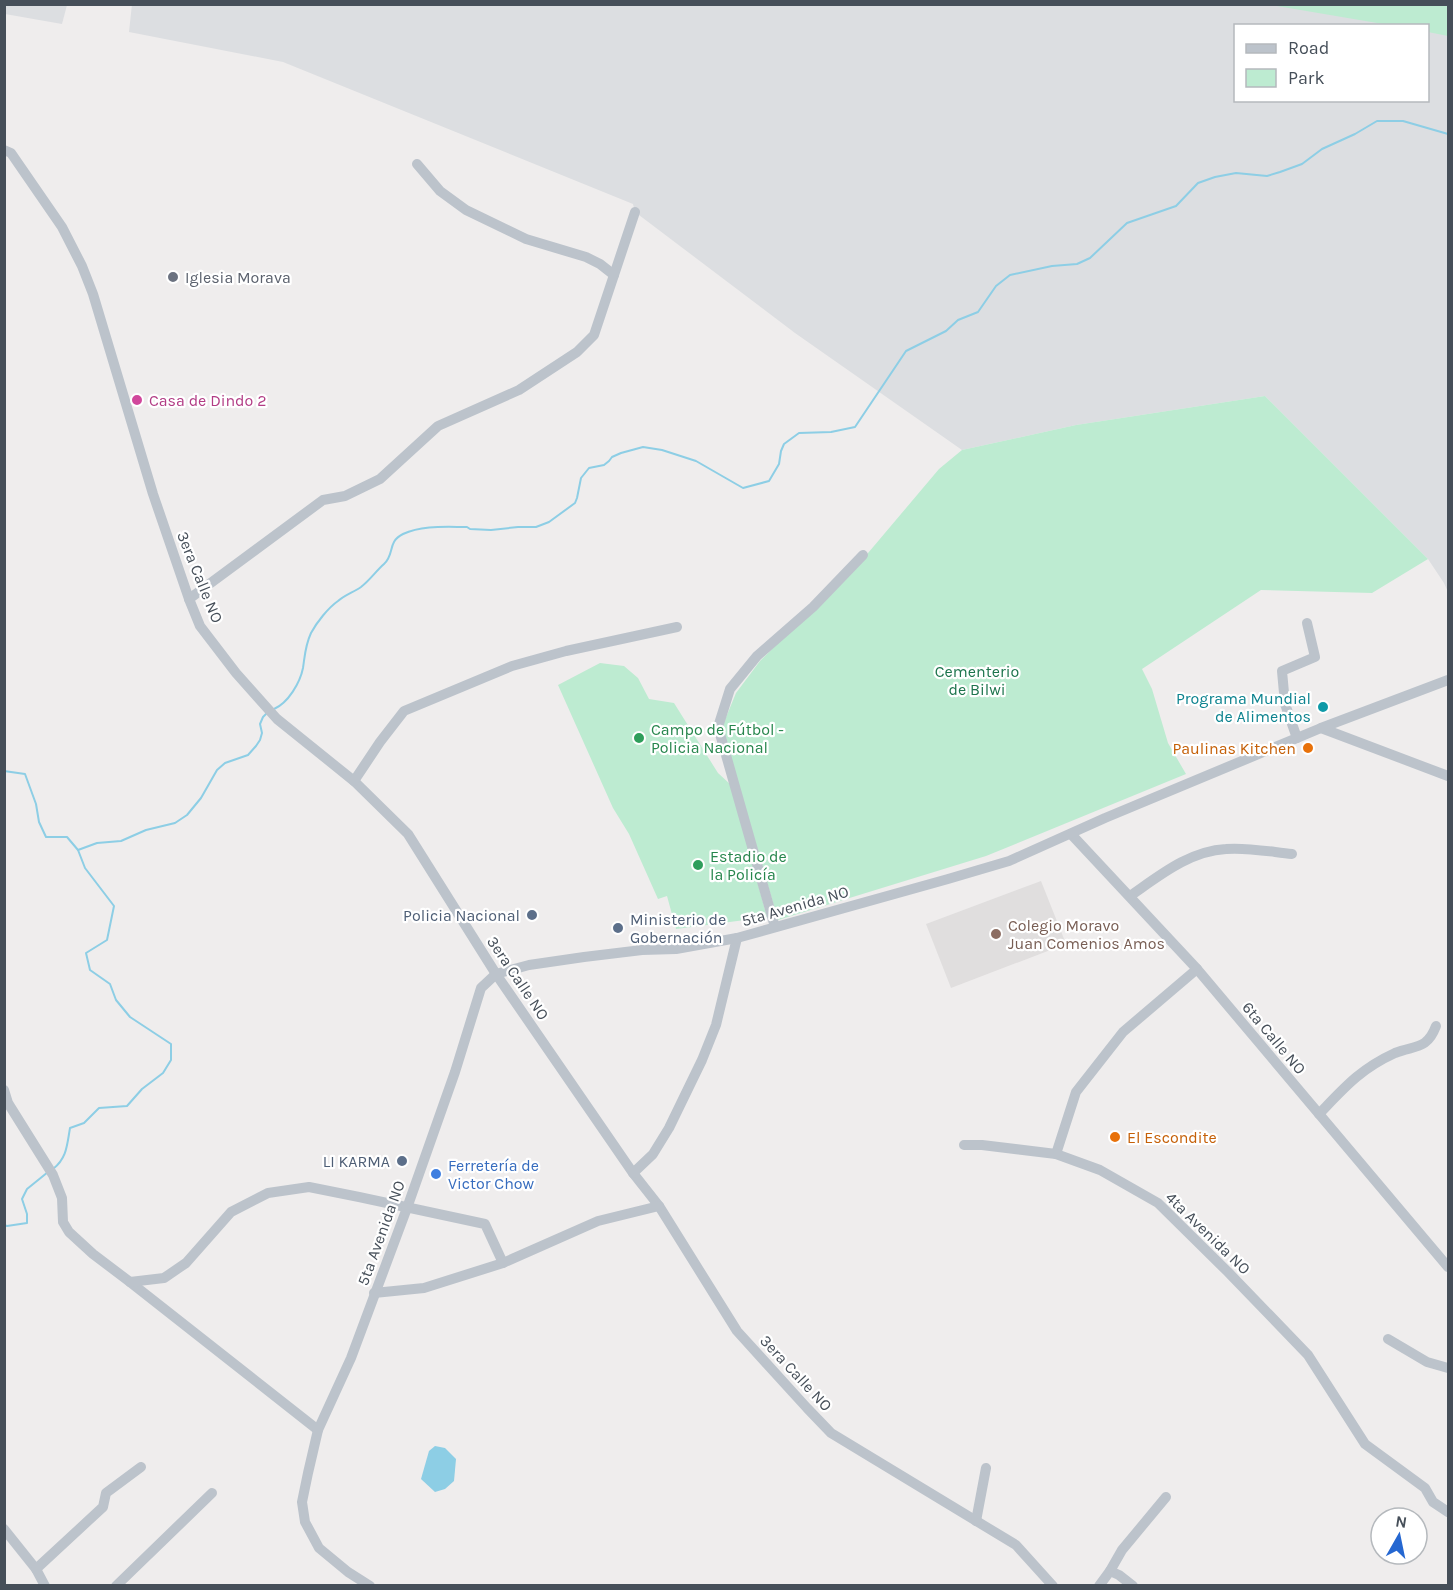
<svg xmlns="http://www.w3.org/2000/svg" width="1453" height="1590" font-family="Karla,sans-serif">
	<style>
		.education { fill: #e0dede }
		.airport { fill: #dcdee1; fill-rule: evenodd }
		.green { fill: #bdebd1 }
		.water { fill: #8dcee5 }
		.lines { fill: none; stroke-linecap: round; stroke-linejoin: round }
		.stream { stroke: #8dcee5; stroke-width: 2 }
		.minor { stroke: #bcc3cb; stroke-width: 10 }
		.worship-dot { fill: #6b7280; stroke: #fff; stroke-width: 2 }
		.hotel-dot { fill: #d1479c; stroke: #fff; stroke-width: 2 }
		.culture-dot { fill: #0f9aa8; stroke: #fff; stroke-width: 2 }
		.leisure-dot { fill: #2e9e5b; stroke: #fff; stroke-width: 2 }
		.food-dot { fill: #e8710a; stroke: #fff; stroke-width: 2 }
		.service-dot { fill: #5c6f8a; stroke: #fff; stroke-width: 2 }
		.education-dot { fill: #8d6e63; stroke: #fff; stroke-width: 2 }
		.shop-dot { fill: #3f7fe0; stroke: #fff; stroke-width: 2 }
		.labels { text-anchor: middle; dominant-baseline: central; stroke-width: 4.5; stroke-linejoin: round; paint-order: stroke }
		.worship-label { font-size: 16px; fill: #5b616d; stroke: #fff; text-anchor: start }
		.hotel-label { font-size: 16px; fill: #b23c85; stroke: #fff; text-anchor: start }
		.street-label { font-size: 16px; fill: #464f59; stroke: #fff }
		.park-label { font-size: 16px; fill: #1d744d; stroke: #fff }
		.culture-label { font-size: 16px; fill: #0d838f; stroke: #fff; text-anchor: end }
		.leisure-label { font-size: 16px; fill: #27864d; stroke: #fff; text-anchor: start }
		.food-label { font-size: 16px; fill: #c56008; stroke: #fff; text-anchor: end }
		.service-label { font-size: 16px; fill: #4e5e75; stroke: #fff; text-anchor: end }
		.education-label { font-size: 16px; fill: #785e54; stroke: #fff; text-anchor: start }
		.shop-label { font-size: 16px; fill: #366cbe; stroke: #fff; text-anchor: start }
	</style>
	<rect width="100%" height="100%" fill="#efeded"/>
	<path class="education" d="M1041,881l25,63 -115,44 -25,-64z"/>
	<g class="airport">
		<path d="M132,4l1316,1v587l-4,-9 -16,-24 -163,-163 -189,29 -114,25 -167,-117 -160,-121 -2,-8 -350,-142 -154,-30zM1236,26h192v74h-192z"/>
		<path d="M4,5l1,-1 62,1 -5,19 -57,-10z"/>
	</g>
	<g class="green">
		<path d="M1271,5h177v31l-20,-4v-6l-39,-1z"/>
		<path d="M1265,396l163,163 -56,34 -111,-3 -119,79 10,20 16,54 18,31 -200,82 -208,64 -56,-193 14,-34 24,-32 103,-102 76,-90 23,-19 114,-25z"/>
		<path d="M600,663l24,3 14,12 11,21 25,4 44,70 13,12 36,132 -91,12 -9,-33 -9,3 -29,-65 -16,-26 -55,-123z"/>
	</g>
	<path class="water" d="M435,1446l10,2 11,11 -2,22 -9,8 -10,3 -14,-13 8,-28z"/>
	<g class="lines">
		<g class="stream">
			<path d="M274,709c14,-6 26,-26 29,-41 2,-13 2,-22 8,-35 6,-11 17,-25 27,-32 7,-6 16,-9 23,-14 9,-7 15,-16 23,-23 11,-10 3,-22 19,-30 19,-9 43,-7 64,-7l3,2 21,1 27,-3h18l13,-5 26,-19 2,-5 4,-20 8,-10 15,-3 5,-4 3,-4 9,-4 22,-6 19,3 34,11 47,27 26,-7 10,-17 2,-13 3,-7 15,-11 32,-1 24,-5 51,-76 40,-20 12,-11 20,-8 18,-26 14,-11 42,-9 25,-2 13,-6 37,-35 49,-17 22,-23 17,-6 21,-4 31,3 13,-4 22,-8 20,-15 33,-15 22,-13h26l45,13"/>
			<path d="M4,771l21,3 11,30 3,18 7,15h21l11,13 7,18 29,38 -7,34 -21,13 4,17 20,14 6,16 14,17 41,27v16l-8,13 -21,16 -15,17 -28,2 -15,15 -14,5c-3,17 -3,30 -17,41"/>
			<path d="M78,850l19,-7 24,-2 25,-11 29,-7 12,-8 14,-17 16,-28 8,-7 23,-8 8,-9 4,-6 2,-7 -2,-9 3,-7 4,-4"/>
			<path d="M4,1225l3,1 20,-3v-9l-5,-15 5,-10 21,-17"/>
		</g>
		<g class="minor">
			<path d="M4,150l7,3 51,74 20,39 11,28 60,200 36,105 11,27 36,47 41,46 77,62 54,53 88,140 137,199 26,33 78,125 70,77 24,25 185,112 37,41"/>
			<path d="M417,164l23,27 26,19 60,29 60,18 14,7 14,11"/>
			<path d="M189,599l134,-99 22,-4 35,-17 58,-53 81,-36 58,-38 17,-17 41,-123"/>
			<path d="M1321,728l127,48"/>
			<path d="M1297,738l-12,-34 -3,-33 33,-14 -8,-34"/>
			<path d="M354,781l26,-39 24,-31 108,-45 54,-15 111,-24"/>
			<path d="M1071,834l126,135 251,298"/>
			<path d="M1130,896c29,-20 59,-45 96,-47 20,-2 46,3 66,5"/>
			<path d="M775,927l-57,-200 12,-38 27,-33 56,-49 50,-52"/>
			<path d="M1197,969l-74,63 -47,60 -20,62 44,16 58,33 70,69 80,83 57,89 60,44 8,14 15,10"/>
			<path d="M4,1090l4,13 45,72 9,23 1,24 6,10 24,22 37,28 188,148"/>
			<path d="M1319,1114c25,-26 41,-45 76,-61 20,-8 32,-3 41,-27"/>
			<path d="M964,1145h18l74,9"/>
			<path d="M633,1173l20,-19 16,-26 33,-68 14,-35 21,-87"/>
			<path d="M130,1282l34,-4 22,-15 45,-51 37,-19 41,-6 50,10 126,27 18,39"/>
			<path d="M374,1293l50,-5 79,-25 95,-42 61,-15"/>
			<path d="M1388,1339l39,23 21,6"/>
			<path d="M976,1521l10,-53"/>
			<path d="M4,1529l32,40 9,17"/>
			<path d="M36,1569l67,-62 3,-14 35,-26"/>
			<path d="M1110,1571l9,4 14,11"/>
			<path d="M116,1586l96,-93"/>
			<path d="M370,1586l-22,-14 -29,-24 -14,-26 -3,-20 6,-29 10,-43 33,-72 56,-150 48,-136 26,-84 15,-14 33,-9 55,-8 58,-7 34,-1 61,-11 211,-59 61,-18 96,-43 216,-90 127,-48"/>
			<path d="M1099,1586l11,-15 12,-21 44,-53"/>
		</g>
	</g>
	<circle class="worship-dot" cx="173" cy="277" r="6"/>
	<circle class="hotel-dot" cx="137" cy="400" r="6"/>
	<circle class="culture-dot" cx="1323" cy="707" r="6"/>
	<g class="leisure-dot">
		<circle cx="639" cy="738" r="6"/>
		<circle cx="698" cy="865" r="6"/>
	</g>
	<g class="food-dot">
		<circle cx="1308" cy="748" r="6"/>
		<circle cx="1115" cy="1137" r="6"/>
	</g>
	<g class="service-dot">
		<circle cx="532" cy="915" r="6"/>
		<circle cx="618" cy="928" r="6"/>
		<circle cx="402" cy="1161" r="6"/>
	</g>
	<circle class="education-dot" cx="996" cy="934" r="6"/>
	<circle class="shop-dot" cx="436" cy="1174" r="6"/>
	<g class="labels">
		<g class="worship-label">
			<text x="185" y="277">Iglesia Morava</text>
		</g>
		<g class="hotel-label">
			<text x="149" y="400">Casa de Dindo 2</text>
		</g>
		<g class="street-label">
			<text transform="translate(200 577) rotate(68)">3era Calle NO</text>
			<text transform="translate(795 906) rotate(-16)">5ta Avenida NO</text>
			<text transform="translate(518 978) rotate(56)">3era Calle NO</text>
			<text transform="translate(1274 1038) rotate(50)">6ta Calle NO</text>
			<text transform="translate(381 1233) rotate(-70)">5ta Avenida NO</text>
			<text transform="translate(1208 1233) rotate(44)">4ta Avenida NO</text>
			<text transform="translate(796 1373) rotate(47)">3era Calle NO</text>
		</g>
		<g class="park-label">
			<text x="977" y="671">Cementerio<tspan x="977" dy="18">de Bilwi</tspan></text>
		</g>
		<g class="culture-label">
			<text x="1311" y="698">Programa Mundial<tspan x="1311" dy="18">de Alimentos</tspan></text>
		</g>
		<g class="leisure-label">
			<text x="651" y="729">Campo de Fútbol -<tspan x="651" dy="18">Policia Nacional</tspan></text>
			<text x="710" y="856">Estadio de<tspan x="710" dy="18">la Policía</tspan></text>
		</g>
		<g class="food-label">
			<text x="1296" y="748">Paulinas Kitchen</text>
			<text x="1127" y="1137" text-anchor="start">El Escondite</text>
		</g>
		<g class="service-label">
			<text x="520" y="915">Policia Nacional</text>
			<text x="630" y="919" text-anchor="start">Ministerio de<tspan x="630" dy="18">Gobernación</tspan></text>
			<text x="390" y="1161">LI KARMA</text>
		</g>
		<g class="education-label">
			<text x="1008" y="925">Colegio Moravo<tspan x="1008" dy="18">Juan Comenios Amos</tspan></text>
		</g>
		<g class="shop-label">
			<text x="448" y="1165">Ferretería de<tspan x="448" dy="18">Victor Chow</tspan></text>
		</g>
	</g>
	<rect width="1453" height="1590" fill="none" stroke="#464f59" stroke-width="12"/>
	<rect x="1234" y="24" width="195" height="78" fill="#ffffff" stroke="#b5b9bd" stroke-width="1.5"/>
	<rect x="1246" y="44" width="30" height="9" fill="#bcc3cb" stroke="#b5b9bd" stroke-width="1.5"/>
	<text x="1288" y="54" font-size="18" fill="#464f59">Road</text>
	<rect x="1246" y="69" width="30" height="18" fill="#bdebd1" stroke="#b5b9bd" stroke-width="1.5"/>
	<text x="1288" y="84" font-size="18" fill="#464f59">Park</text>
	<g transform="translate(1399 1536) rotate(9)"><circle r="28" fill="#ffffff" stroke="#b5b9bd" stroke-width="1.5"/>
	<path d="M0-4.5L10 22L0 15L-10 22Z" fill="#2567d1"/>
	<text y="-9" font-size="16" font-weight="bold" text-anchor="middle" fill="#464f59">N</text>
	</g>
</svg>
